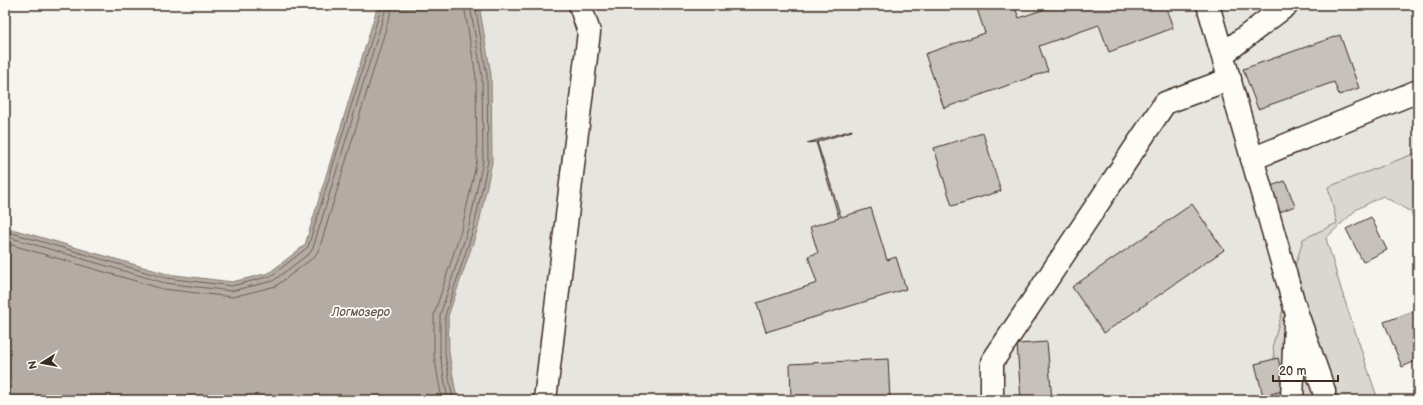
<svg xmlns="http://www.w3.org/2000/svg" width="1423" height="405" font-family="'Balsamiq Sans',sans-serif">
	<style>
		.built { fill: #e7e5df }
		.green { fill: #dad6d0; stroke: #8a8077 }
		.water { fill: #b4aca4; stroke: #84786e }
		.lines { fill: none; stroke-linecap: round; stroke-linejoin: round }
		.shore { stroke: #6b5e54; stroke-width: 1 }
		.building { fill: #c7c1bb; stroke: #3b2a1e }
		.minor-casing { stroke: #3b2a1e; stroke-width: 25 }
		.minor { stroke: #fdfcf7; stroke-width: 22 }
		.labels { text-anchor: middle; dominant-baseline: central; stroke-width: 3.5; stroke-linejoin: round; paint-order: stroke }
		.water-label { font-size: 12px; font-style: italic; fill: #65584d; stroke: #fdfcf7 }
	</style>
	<rect width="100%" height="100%" fill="#f5f4ee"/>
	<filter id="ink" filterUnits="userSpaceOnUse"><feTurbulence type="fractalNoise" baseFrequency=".025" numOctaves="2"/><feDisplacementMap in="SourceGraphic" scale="8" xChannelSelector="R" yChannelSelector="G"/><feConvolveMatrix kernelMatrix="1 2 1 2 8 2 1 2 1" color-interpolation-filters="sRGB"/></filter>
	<g filter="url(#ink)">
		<path class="built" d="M479,5h939v145l-81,73 -34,16 -30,105 4,56h-820l-8,-47 -1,-37 30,-88 14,-66 -1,-87z"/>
		<path class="green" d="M1418,150v82l-7,-20 -28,-16 -26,13 -31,29 15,51 37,111h-101l-4,-56 30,-105 34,-16 -9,-36 88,-34z"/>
		<path class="water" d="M378,5h101l12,70 1,87 -14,66 -30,88 1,37 8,47h-452v-173l162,47 65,8 37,-9 36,-28z"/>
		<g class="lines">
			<g class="shore">
				<path d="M5,231l161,47 66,8 39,-10 37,-29 74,-242"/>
				<path d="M5,236l160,47 66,8 42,-10 37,-28 3,-5 74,-243"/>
				<path d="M5,243l158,46 69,8 44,-11 38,-29 5,-7 74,-245"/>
				<path d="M442,400l-8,-45v-40l29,-91 14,-64 -1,-83 -12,-72"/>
				<path d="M448,400l-8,-46v-39l29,-89 14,-65 -1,-85 -12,-71"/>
				<path d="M453,400l-8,-46v-38l29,-89 14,-66 -1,-85 -12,-71"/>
			</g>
		</g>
		<g class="building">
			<path d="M987,5h27l5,13 37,-13h109l8,23 -64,24 -10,-27 -60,21 9,25 -104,37 -19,-54 60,-21 -8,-24z"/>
			<path d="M1340,35l19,53 -20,7 -5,-13 -76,27 -15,-40z"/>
			<path d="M852,130v1l-35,11 24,75 30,-9 16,52 9,-3 10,32 -140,43 -9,-29 60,-20 -9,-27 10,-3 -8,-26 29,-9 -23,-76 -9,1z"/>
			<path d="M983,133l18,58 -49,15 -18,-58z"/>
			<path d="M1285,181l10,25 -33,13 -10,-26z"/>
			<path d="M1192,204l32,46 -120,83 -32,-46z"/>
			<path d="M1371,217l16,33 -24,12 -17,-33z"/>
			<path d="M1414,311l4,11v38l-16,7 -18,-45z"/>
			<path d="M1047,342l5,58h-31l-4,-56z"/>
			<path d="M1278,358l8,32 -23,6 -8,-32z"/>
			<path d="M888,359l2,41h-99l-1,-36z"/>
		</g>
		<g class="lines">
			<g class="minor-casing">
				<g id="minor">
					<path d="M1208,5l88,306 28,80v9"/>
					<path d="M1223,54l64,-49"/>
					<path d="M1252,159l166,-68"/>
					<path d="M545,400l44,-368 -9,-27"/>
					<path d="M992,400v-38l173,-259 65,-24"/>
					<path d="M1292,400l3,-78"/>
				</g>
			</g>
			<use href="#minor" class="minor"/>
		</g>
	</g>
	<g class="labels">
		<g class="water-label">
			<text x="361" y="312">Логмозеро</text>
		</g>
	</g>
	<rect width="1423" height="405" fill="none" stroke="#fdfcf7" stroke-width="20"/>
	<rect x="10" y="10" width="1403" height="385" fill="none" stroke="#3b2a1e" stroke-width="1.5" filter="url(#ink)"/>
	<g transform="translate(42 363) rotate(259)" stroke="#fdfcf7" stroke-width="3" paint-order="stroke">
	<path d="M0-3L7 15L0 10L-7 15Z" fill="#3b2a1e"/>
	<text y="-6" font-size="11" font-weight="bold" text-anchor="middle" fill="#3b2a1e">N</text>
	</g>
	<path d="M1273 375v6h65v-6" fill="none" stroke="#3b2a1e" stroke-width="2"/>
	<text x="1279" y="375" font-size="12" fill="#3b2a1e" stroke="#fdfcf7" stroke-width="3" paint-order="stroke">20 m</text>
</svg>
